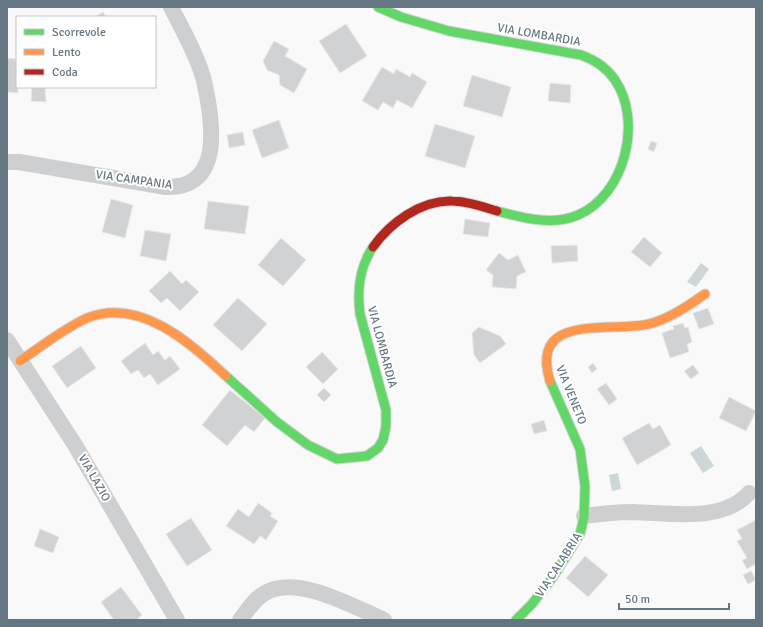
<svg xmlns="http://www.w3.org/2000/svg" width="763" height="627" font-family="Signika,sans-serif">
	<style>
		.water { fill: #ced6d9 }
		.building { fill: #d0d2d3; stroke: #e8e8e8 }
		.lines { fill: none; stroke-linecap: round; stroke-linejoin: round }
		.fast-casing { stroke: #d5d6d7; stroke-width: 11 }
		.slow-casing { stroke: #d5d6d7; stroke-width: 11 }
		.jam-casing { stroke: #d5d6d7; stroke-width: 11 }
		.street { stroke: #cecfd0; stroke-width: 16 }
		.fast { stroke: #63d668; stroke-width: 9 }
		.slow { stroke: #ff974d; stroke-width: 9 }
		.jam { stroke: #b3261e; stroke-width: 9 }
		.labels { text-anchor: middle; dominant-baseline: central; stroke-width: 4; stroke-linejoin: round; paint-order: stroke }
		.street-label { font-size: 12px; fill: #657683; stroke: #fff }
	</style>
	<rect width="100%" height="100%" fill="#f9f9f9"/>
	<g class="water">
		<path d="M701,263l8,6 -13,18 -9,-5z"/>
		<path d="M701,446l13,20 -11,7 -13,-20z"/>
		<path d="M618,473l3,16 -9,2 -3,-16z"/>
	</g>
	<g class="building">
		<path d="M103,12l3,5h-11z"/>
		<path d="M346,24l21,32 -27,17 -21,-32z"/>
		<path d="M274,41l15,8 -4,7 22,13 -13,24 -14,-8 -1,-10 -12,-5 -4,-9z"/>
		<path d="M7,58l10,1 1,34 -11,-1z"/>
		<path d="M382,67l12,7 2,-5 14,8 2,-4 15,9 -15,26 -15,-8 -4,8 -10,-6 -5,8 -16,-9z"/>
		<path d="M472,75l39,12 -9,30 -39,-11z"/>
		<path d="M550,83l21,2 -1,18 -22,-2z"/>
		<path d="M32,87h13l1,15 -15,-1z"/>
		<path d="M279,120l10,28 -27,10 -10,-28z"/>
		<path d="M435,124l40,12 -10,32 -40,-12z"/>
		<path d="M243,132l2,13 -16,3 -2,-13z"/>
		<path d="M651,141l6,2 -3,9 -6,-3z"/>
		<path d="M111,199l22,6 -8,33 -23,-6z"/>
		<path d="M208,201l41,5 -4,28 -41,-5z"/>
		<path d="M465,219l25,4 -2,14 -25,-3z"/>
		<path d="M145,230l26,4 -5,27 -26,-5z"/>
		<path d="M644,237l18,16 -12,14 -19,-15z"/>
		<path d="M281,238l25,22 -23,26 -25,-21z"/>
		<path d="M577,245l1,16 -26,2 -1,-17z"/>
		<path d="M499,253l9,7 10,-5 8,17 -9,4 -1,13 -24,-2 1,-12 -7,-5z"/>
		<path d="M170,271l12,13 4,-4 13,12 -19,19 -13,-13 -6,5 -12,-12z"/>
		<path d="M238,298l29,26 -25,27 -29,-26z"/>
		<path d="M708,308l6,16 -15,5 -6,-16z"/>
		<path d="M683,323l2,5 3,-1 4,15 -5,2 2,8 -19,6 -8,-25 12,-4 -1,-3z"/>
		<path d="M479,327l21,9 6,8 -26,19 -6,-8 -2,-22z"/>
		<path d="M145,343l8,12 5,-4 7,9 5,-4 10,13 -22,16 -8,-11 -6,4 -6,-8 -7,4 -10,-13z"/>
		<path d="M81,346l15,22 -29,20 -15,-22z"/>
		<path d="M322,352l16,17 -15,15 -17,-17z"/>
		<path d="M593,363l4,6 -5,4 -4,-6z"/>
		<path d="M693,365l6,8 -8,6 -7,-8z"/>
		<path d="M606,383l11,16 -8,6 -12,-16z"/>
		<path d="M324,388l7,7 -7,7 -7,-7z"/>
		<path d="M230,390l35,28 -11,14 -9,-7 -18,21 -25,-21z"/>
		<path d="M729,397l27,14 -10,20 -27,-13z"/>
		<path d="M544,420l3,11 -13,3 -3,-10z"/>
		<path d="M649,423l4,6 7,-4 11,20 -34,20 -15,-27z"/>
		<path d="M258,503l14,10 -2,3 8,5 -12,19 -6,-4 -6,8 -28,-18 12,-17 11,8z"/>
		<path d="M191,518l21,32 -25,16 -21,-32z"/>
		<path d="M756,520v44l-9,5 -5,-9 5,-2 -10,-17 5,-2 -5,-9z"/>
		<path d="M40,529l19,8 -6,16 -19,-7z"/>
		<path d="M585,556l23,19 -20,22 -22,-19z"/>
		<path d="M751,571l5,9 -8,4 -5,-9z"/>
		<path d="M121,587l21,28 -6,5h-22l-13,-18z"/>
	</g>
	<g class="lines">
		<g class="fast-casing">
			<g id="fast">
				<path d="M378,7l23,10 48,14 132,24c14,5 26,13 34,25 28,41 10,115 -37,135 -25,11 -55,3 -81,-4"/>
				<path d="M226,376l51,46 31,23 29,14 30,-3 11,-8 5,-8 3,-14v-16l-26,-96c-3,-24 -1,-46 13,-67"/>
				<path d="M516,620l16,-16 21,-27 27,-43 4,-17 1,-31 -5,-37 -30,-68"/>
			</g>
		</g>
		<g class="slow-casing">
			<g id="slow">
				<path d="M20,361c22,-15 43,-32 67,-43 53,-21 103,25 139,58"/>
				<path d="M550,381c-21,-69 60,-48 99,-57 20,-5 39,-18 56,-30"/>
			</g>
		</g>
		<g class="jam-casing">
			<path id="jam" d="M373,247c17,-24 48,-47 79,-46 15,0 31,6 45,10"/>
		</g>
		<g class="street">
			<path d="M7,162h12l147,25c51,2 48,-50 42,-86 -2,-9 -3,-19 -6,-27 -7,-23 -20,-45 -31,-67"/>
			<path d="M7,340l68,105 102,175"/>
			<path d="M584,516c16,-2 33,-4 49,-4 37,1 89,11 116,-19"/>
			<path d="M240,620c7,-9 14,-21 25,-27 32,-19 89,14 119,27"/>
		</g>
		<use href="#fast" class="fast"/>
		<use href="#slow" class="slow"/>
		<use href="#jam" class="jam"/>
	</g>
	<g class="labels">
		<g class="street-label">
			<text transform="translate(539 35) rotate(10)">VIA LOMBARDIA</text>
			<text transform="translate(134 180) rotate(8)">VIA CAMPANIA</text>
			<text transform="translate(382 347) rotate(75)">VIA LOMBARDIA</text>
			<text transform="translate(571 395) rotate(68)">VIA VENETO</text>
			<text transform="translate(94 478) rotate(60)">VIA LAZIO</text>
			<text transform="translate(559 565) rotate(-57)">VIA CALABRIA</text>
		</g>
	</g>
	<rect width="763" height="627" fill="none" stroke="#657683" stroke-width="16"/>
	<rect x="16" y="16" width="140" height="72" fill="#ffffff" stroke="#c1c8cd"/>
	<rect x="24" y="29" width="20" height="6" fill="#63d668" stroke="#c1c8cd"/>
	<text x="52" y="36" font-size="12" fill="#657683">Scorrevole</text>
	<rect x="24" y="49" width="20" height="6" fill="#ff974d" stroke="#c1c8cd"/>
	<text x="52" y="56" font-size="12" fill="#657683">Lento</text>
	<rect x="24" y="69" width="20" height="6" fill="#b3261e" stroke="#c1c8cd"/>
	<text x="52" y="76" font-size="12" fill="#657683">Coda</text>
	<path d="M619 603v6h110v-6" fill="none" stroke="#657683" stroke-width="2"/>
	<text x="625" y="603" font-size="12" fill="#657683" stroke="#ffffff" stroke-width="3" paint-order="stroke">50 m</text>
</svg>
